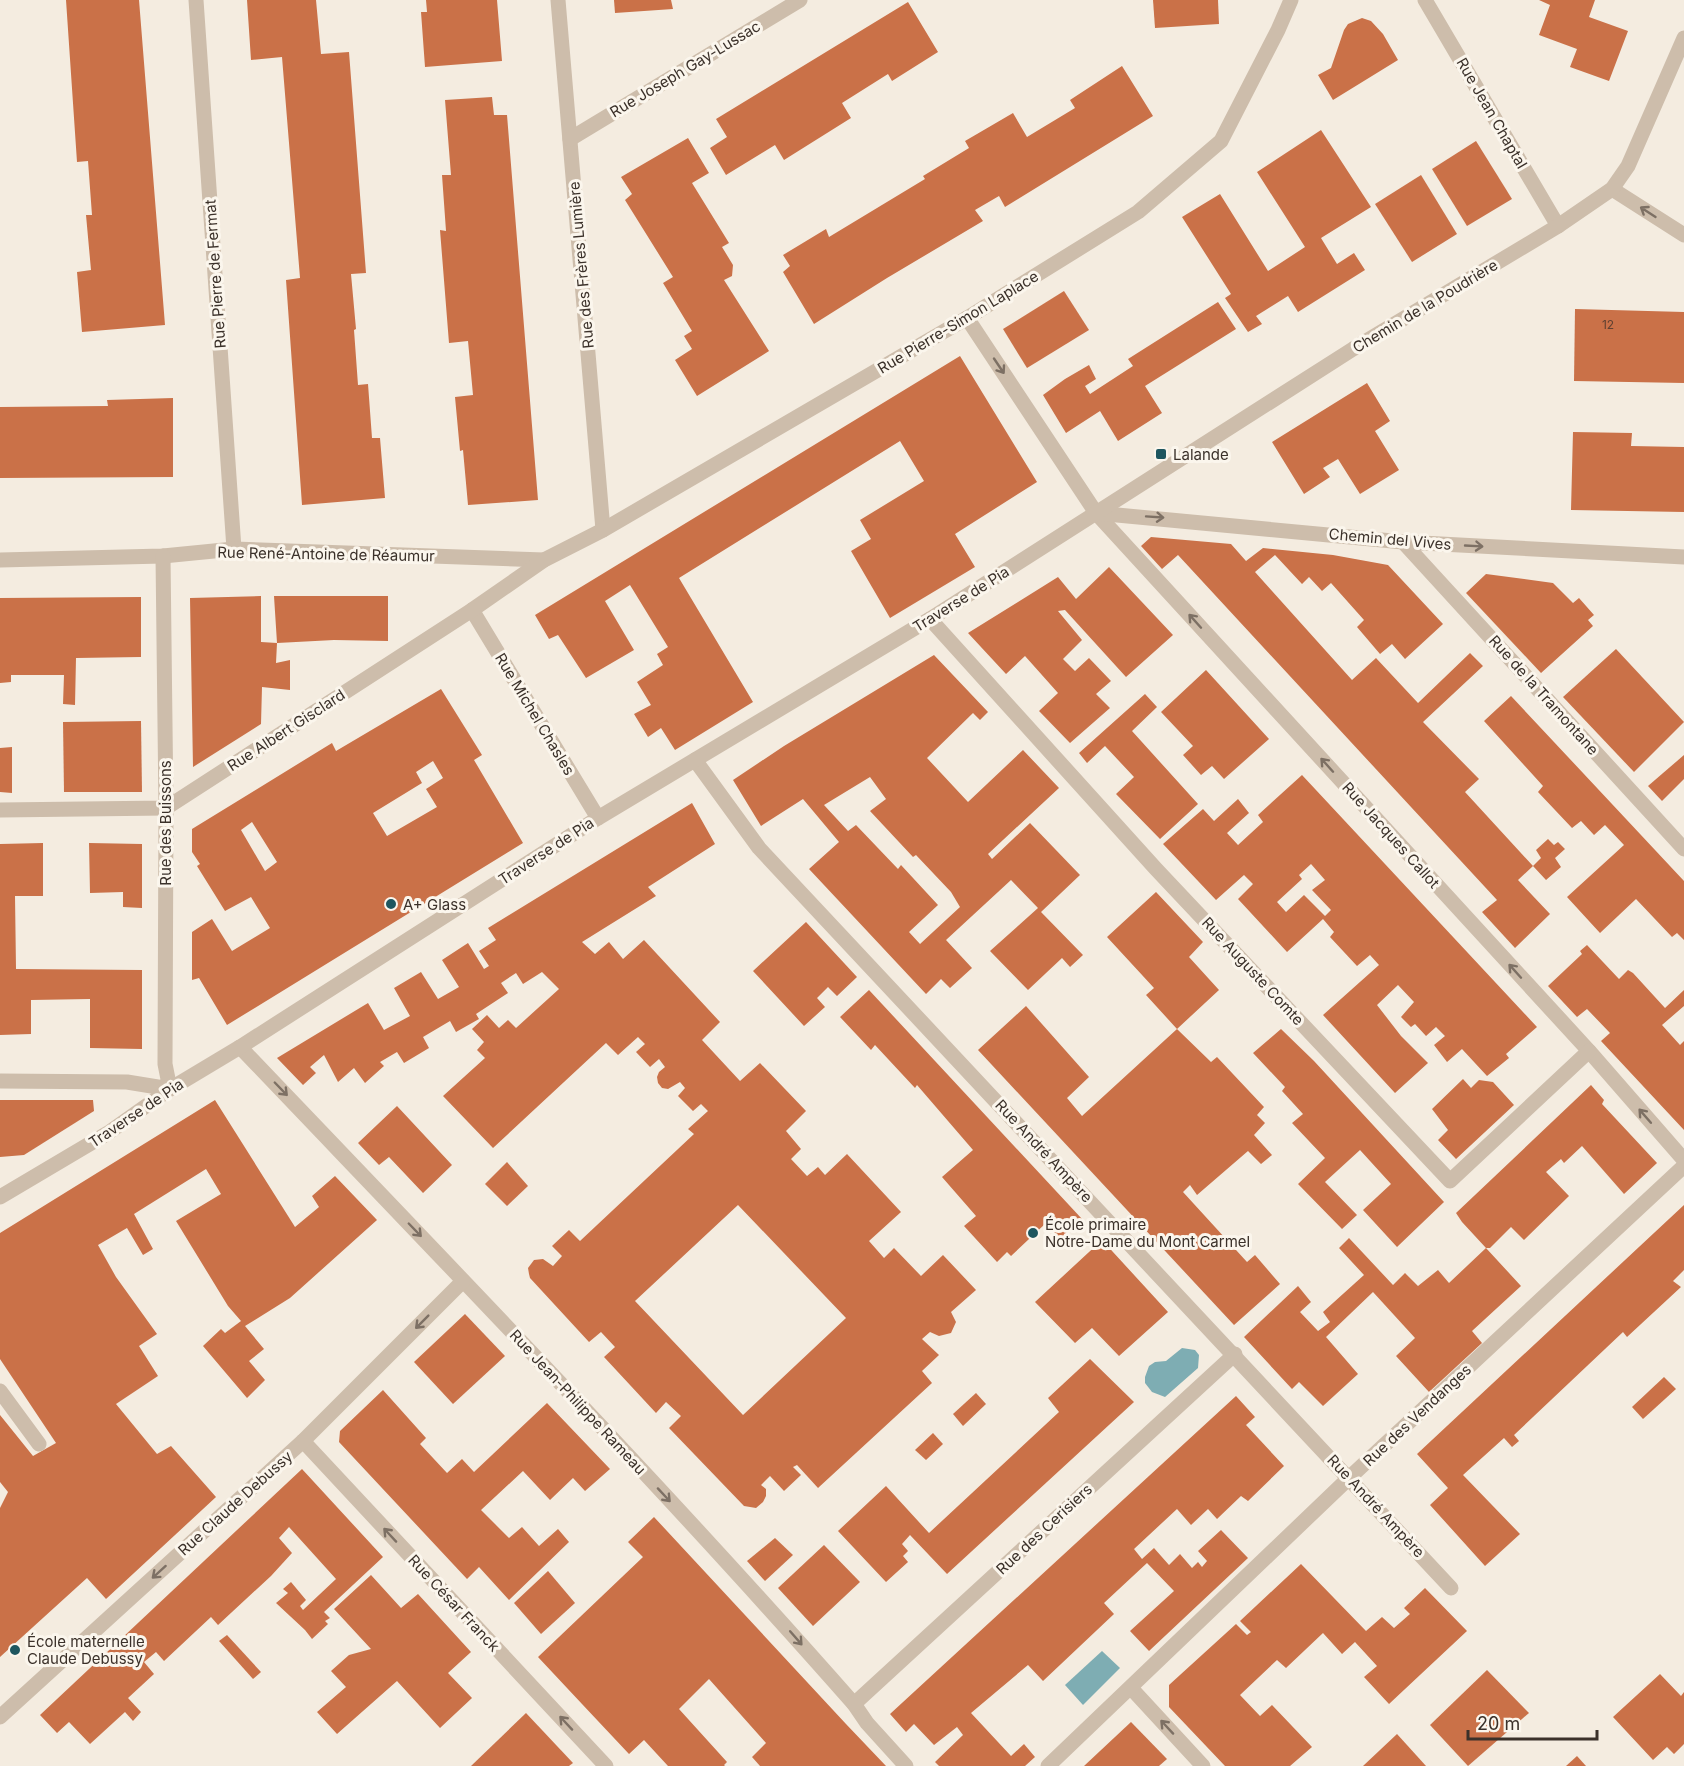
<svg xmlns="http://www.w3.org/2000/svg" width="1684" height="1766" font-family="Inter,sans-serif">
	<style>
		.water { fill: #7eadb3 }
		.building { fill: #ca7148; fill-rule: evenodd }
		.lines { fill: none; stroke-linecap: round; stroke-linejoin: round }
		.minor { stroke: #cdbdab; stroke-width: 15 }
		.oneway { stroke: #7d7064 }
		.poi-dot { fill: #1e565f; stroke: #fbf6ed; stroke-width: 2 }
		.labels { text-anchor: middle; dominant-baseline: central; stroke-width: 6; stroke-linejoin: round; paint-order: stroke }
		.number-label { font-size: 12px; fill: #5f4132 }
		.street-label { font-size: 15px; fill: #3b312a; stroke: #fbf6ed }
		.poi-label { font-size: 15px; fill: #3b312a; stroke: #fbf6ed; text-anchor: start }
	</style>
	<rect width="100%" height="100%" fill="#f4ece0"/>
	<g class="water">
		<path d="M1182,1348l13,2 4,5 -1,13 -33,29 -13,-5 -7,-9v-6l4,-11 6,-4 11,-1z"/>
		<path d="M1102,1651l18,17 -37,37 -18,-20z"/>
	</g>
	<g class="building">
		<path d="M66,0h73l26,325 -83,7 -5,-60 14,-2 -5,-55h6l-4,-54 -11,1z"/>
		<path d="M247,0h69l5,54 28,-2 17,221 -15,1 5,55 -2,1 4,55 10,-1 4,54h8l5,60 -83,7 -16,-225 14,-2 -18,-221 -31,3z"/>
		<path d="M426,0h71l5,61 -77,6 -4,-55h6z"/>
		<path d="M614,0h57l2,9 -58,4z"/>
		<path d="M1153,0h65l1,24 -64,4z"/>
		<path d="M1539,0h56l-6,17 39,14 -19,50 -39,-14 7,-18 -38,-14 11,-30z"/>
		<path d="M908,2l30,50 -46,29 -4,-7 -46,29 9,15 -67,42 -9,-15 -49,30 -16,-27 17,-11 -11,-18z"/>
		<path d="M1362,18l9,3 12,13 15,26 -65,40 -15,-25 13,-7 13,-38 4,-6z"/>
		<path d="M1122,66l31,50 -148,91 -6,-11 -24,14 8,11 -96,57 -73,46 -31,-52 7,-6 -7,-11 43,-26 3,8 96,-58 -2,-3 46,-28 -4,-7 48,-28 14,24 48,-29 -5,-8z"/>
		<path d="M492,97l2,18h13l31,385 -70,5 -5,-55 -3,1 -5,-54 18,-2 -5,-54 -19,2 -9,-113 6,1 -4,-56h9l-6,-75z"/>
		<path d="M1321,130l50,77 -50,31 16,26 17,-11 11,17 -67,42 -10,-16 -32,20 6,8 -14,8 -23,-34 6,-4 -49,-77 38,-23 48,77 11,-7 26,-17 -48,-75z"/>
		<path d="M688,138l21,35 -17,10 37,60 -7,4 11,18 -1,11 -8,4 45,71 -72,45 -22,-36 17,-11 -8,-13 8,-5 -29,-48 10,-6 -48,-77 7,-6 -11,-17z"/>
		<path d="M1476,141l36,58 -45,27 -35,-57z"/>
		<path d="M1421,175l36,59 -45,28 -37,-58z"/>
		<path d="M1064,291l25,39 -62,38 -24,-39z"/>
		<path d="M1218,302l18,27 -91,57 17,27 -44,28 -18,-30 -34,22 -23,-38 22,-16 24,-14 7,14 -11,7 5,8 43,-28 -5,-7z"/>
		<path d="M1575,309l109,3v71l-110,-2z"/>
		<path d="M960,356l77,126 -82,52 20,33 -85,51 -39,-67 20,-12 -11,-19 64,-39 -24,-40 -221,137 74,124 -78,48 -14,-22 -13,9 -14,-23 17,-9 -14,-23 26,-17 -6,-11 11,-7 -38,-62 -25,16 29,49 -48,28 -28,-43 -9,4 -14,-24z"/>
		<path d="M1367,383l23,38 -15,10 24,39 -39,24 -22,-35 -15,9 7,9 -26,17 -32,-52z"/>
		<path d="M173,398v79l-173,1v-71l108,-1 -1,-6z"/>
		<path d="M1573,432l59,1 -1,13 53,1v65l-113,-2z"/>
		<path d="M1151,537l80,7 15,17 17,-13 70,7 55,10 55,59 -38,35 -13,-15 -12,10 -23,-27 7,-7 -33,-37 -9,8 -13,-14 -7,7 -27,-29 -20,17 97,108 24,-22 42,45 52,-50 13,13 -60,56 56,57 -14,13 68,74 -15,14 32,34 -35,34 -33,-36 15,-12 -319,-345 -16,14 -21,-23z"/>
		<path d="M1109,567l64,68 -47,42 -61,-67 -7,1 24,29 -19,19 12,12 14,-13 22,23 -15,13 14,14 -40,35 -31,-32 19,-18 -33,-37 -19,18 -38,-41 90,-56 18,22z"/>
		<path d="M1486,574l67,9 20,20 6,-5 15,17 -6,5 5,6 -52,47 -75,-80z"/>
		<path d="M261,596v46l16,1 -3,-47h114v45l-54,-1 -57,3 -1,20 14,-3v30l-28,-3 -1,37 -68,43 -3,-169z"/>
		<path d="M141,597v60l-65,1 -1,47 -12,-1 1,-29h-53v7l-11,1v-85z"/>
		<path d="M1616,649l68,73 -50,50 -71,-75z"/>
		<path d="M934,655l54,57 -8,8 -7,-7 -46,45 41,44 55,-52 36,38 -71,66 4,5 38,-36 50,52 -39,37 42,43 -13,12 -8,-9 -34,32 -38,-39 48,-43 -27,-28 -65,60 26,28 -22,20 -9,-9 -15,15 -117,-125 30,-27 -36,-43 -42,27 -28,-46 51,-34zM870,777l16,22 -16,12 43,46 3,-2 35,37 9,15 -40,37 -11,-12 29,-27 -37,-40 -3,4 -42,-44 -8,6 -24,-26z"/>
		<path d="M1206,670l63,69 -45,40 -12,-13 -11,9 -18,-20 10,-9 -32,-34z"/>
		<path d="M441,689l41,66 -8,5 49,83 -296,182 -28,-47 -7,2v-48l20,-13 20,32 38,-23 -19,-31 -26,14 -28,-45 3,-2 -8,-12v-23l140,-86 4,8zM433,761l10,17 -17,11 11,18 -50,29 -14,-23 49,-30 -6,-11zM252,822l25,40 -12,9 -24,-41z"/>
		<path d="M1145,694l12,13 -25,24 66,73 -38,35 -44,-45 18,-17 -29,-31 -18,17 -8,-10z"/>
		<path d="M1511,696l173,185v59l-7,-7 -5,4 -36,-38 -36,34 -33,-36 57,-52 -19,-20 -11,10 -13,-14 -9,7 -34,-36 5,-6 -59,-65z"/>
		<path d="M141,721l1,71h-78l-1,-70z"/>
		<path d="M12,747v46l-12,-1v-44z"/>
		<path d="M1684,755v24l-22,22 -14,-15z"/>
		<path d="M1302,775l235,252 -31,27 3,4 -22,18 -25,-27 -15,13 -13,-17 11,-9 -9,-9 -10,9 -11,-12 -4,3 -10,-10 13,-15 -16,-17 -21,20 24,31 27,27 -33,30 -72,-78 56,-50 -9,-10 -13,11 -27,-29 4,-5 -11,-13 -36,33 -49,-53 15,-15 -9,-9 -28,25 -53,-56 40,-35 11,12 24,-22 11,14 -22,20 11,12 25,-23 -5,-7zM1311,864l14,16 -13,10 19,20 -6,6 -21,-21 -18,17 -9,-10 25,-23 -3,-4z"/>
		<path d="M692,803l23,41 -67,43 8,9 -74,46 13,12 14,-12 14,17 21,-19 76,82 -18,18 38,41 20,-18 46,48 -20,20 15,18 -10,10 16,17 11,-9 7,8 22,-21 54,58 -32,29 15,17 10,-10 27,28 22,-21 33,35 -25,22 5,10 -5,11 -12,3 -9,-4 -8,7 17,16 -17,16 10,12 -114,105 -21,-23 -4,2 8,8 -17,16 -14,-15 -9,9 5,4v7l-3,6 -7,6 -12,-2 -75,-78 12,-12 -15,-14 -10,11 -52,-56 11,-10 -14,-15 -12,10 -59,-64 -1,-4 -1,-6 6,-8 9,-1 10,7 9,-10 -10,-10 17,-16 11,11 114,-107 -6,-5 20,-18 -7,-7 -8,7 -15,-15 7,-8 -5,-6 -12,7 -6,-1 -4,-5 -1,-6 2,-5 6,-5 -6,-8 -9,8 -14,-15 9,-8 -7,-7 -20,18 -12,-12 -113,105 -50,-52 42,-38 -8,-8 7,-8 -12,-13 15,-14 12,13 9,-8 8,8 43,-39 -17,-17 -19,12 -7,-11 -15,10 7,10 -32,21 3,5 -23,13 -6,-11 -27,16 6,11 -25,15 -7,-11 -17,10 4,4 -19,17 -11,-15 -16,14 -14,-27 -14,12 6,6 -13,12 -26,-27 91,-55 16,27 26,-14 -16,-28 27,-16 17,27 21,-12 -17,-27 26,-17 16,26 5,-3 -10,-15 17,-11 -8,-12zM738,1205l108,113 -103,97 -108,-114z"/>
		<path d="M1548,839l6,6 4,-3 7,7 -10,9 6,9 -15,13 -13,-14 8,-8 -5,-8z"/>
		<path d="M43,843v53h-28l1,73 126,1v79l-52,-1v-49l-59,1v34l-31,1v-191z"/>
		<path d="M89,843l53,1v64l-19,-1v-15l-33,1z"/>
		<path d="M1156,892l47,50 -14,15 30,33 -42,39 -31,-34 8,-7 -47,-51z"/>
		<path d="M806,922l51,55 -20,19 -9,-9 -11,11 8,9 -21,19 -51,-55z"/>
		<path d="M1587,945l32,34 9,-9 5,3 32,35 19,-18v16l-22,19 18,20 4,-4v89l-83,-89 9,-8 -23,-24 -10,8 -29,-31 34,-32 -2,-3z"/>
		<path d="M869,990l213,229 -22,20 -14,-16 -35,33 -4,-4 -10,10 -33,-36 12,-10 -34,-39 31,-27 -56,-65 -2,3 -40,-43 -4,5 -31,-33z"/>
		<path d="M1026,1006l63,71 -22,21 15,18 95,-87 34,33 6,-5 47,50 -7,8 8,8 -11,12 18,20 -11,9 -13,-13 -51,44 -7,-10 -7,7 64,70 8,-7 25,29 -46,41 -256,-275z"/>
		<path d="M1281,1029l33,32 130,141 -47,45 -34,-37 28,-26 -31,-34 -35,32 32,33 -15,14 -44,-45 27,-26 -33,-35 11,-9 -21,-23 3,-4 -32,-34z"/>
		<path d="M1463,1079l8,9 8,-8 14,2 21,23 -58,54 -18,-19 10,-10 -16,-21z"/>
		<path d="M1591,1085l13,15 -2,4 55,59 -33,31 -42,-48 -18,17 -3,-4 -15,13 23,24 -45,44 -13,-13 -21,21h-4l-24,-26 -6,-9z"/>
		<path d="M0,1100h93l1,11 -70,44 -24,2z"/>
		<path d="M215,1100l80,127 24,-20 -7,-11 23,-20 42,44 -87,78 -45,28 19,23 -15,12 16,19 -18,18 -44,-52 18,-17 4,4 16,-12 -13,-15 -52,-85 45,-27 -15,-25 -72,45 19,35 -10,6 -16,-27 -29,17 18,32 41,57 -18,12 19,30 -42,28 41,50 14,-8 45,51 -110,102 -19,-21 -87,79v-149l8,-16 -8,-10v-67l33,41 23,-13 -56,-84v-126z"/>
		<path d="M397,1106l55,59 -29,28 -34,-36 -10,8 -21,-22z"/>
		<path d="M507,1162l21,24 -21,20 -22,-22z"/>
		<path d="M1684,1205v65l-11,11 8,6 -54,50 -4,-5 -72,68 -37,35 5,6 -7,6 -8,-9 -41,37 57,59 -35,32 -55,-61 18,-17 -31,-34z"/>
		<path d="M1349,1238l44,47 12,-12 13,13 20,-16 11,13 37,-35 35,38 -49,45 10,12 -53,49 -33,-36 19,-18 -42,-46 -47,45 32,37 -35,32 -24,-24 -7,7 -48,-52 54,-51 13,16 -11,10 18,19 12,-9 -7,-10 41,-37 -25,-27z"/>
		<path d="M1102,1240l66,72 -49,44 -27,-28 -17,15 -40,-41z"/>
		<path d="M465,1314l40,42 -52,48 -39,-42z"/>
		<path d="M1090,1359l44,43 -187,172 -37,-39 -8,9 6,7 -5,5 5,6 -22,20 -48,-51 48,-45 43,47 130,-121 -11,-14z"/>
		<path d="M1664,1377l12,12 -33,30 -11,-12z"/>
		<path d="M383,1390l43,48 -6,6 27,29 15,-14 12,13 73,-69 63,66 -25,22 -12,-13 -23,22 -27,-29 -42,39 28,28 13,-11 17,19 19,-17 11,13 -60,58 -30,-33 -12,12 -128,-137 1,-11z"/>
		<path d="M976,1393l10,11 -23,22 -10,-12z"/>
		<path d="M1236,1396l19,21 -9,8 38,41 -36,35 -7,-5 -24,23 -9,-10 -17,16 -14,-16 -43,40 8,10 12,-11 15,17 11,-11 12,14 6,-6 4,5 5,-6 -9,-10 23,-21 27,28 -99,93 -19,-20 44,-40 -27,-28 -43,40 10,11 -71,67 -15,-16 -57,48 40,43 13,-12 11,13 -10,9h-86l-4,-4 28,-27 -6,-8 -23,18 -20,-21 -8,8 -16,-18z"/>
		<path d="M933,1433l10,11 -17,16 -11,-10z"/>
		<path d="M302,1469l81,88 -59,55 6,6 -5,3 3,3 -16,15 -7,-9 -29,-27 12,-10 -5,-4 8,-7 15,18 -6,6 3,4 33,-31 -47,-52 -10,11 13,15 -21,23 -53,49 -7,-8 -47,44 -8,-9 -12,10 10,12 -26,24 13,14 -8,9 -8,-9 -35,32 -21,-22 -12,11 -17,-18z"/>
		<path d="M654,1517l192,207 40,42h-126l-8,-9 14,-14 -57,-64 -30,30 48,53 -3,3 1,1h-57l-24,-26 -15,14 -47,-50 -44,-47 105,-100 -15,-15z"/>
		<path d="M775,1538l18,17 -28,26 -18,-20z"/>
		<path d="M824,1545l36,37 -47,44 -35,-38z"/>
		<path d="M1301,1564l65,67 16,-14 12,11 16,-14 -6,-6 21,-20 42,43 -78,73 -25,-27 13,-11 -22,-24 -13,12 -19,-21 -37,35 -9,-8 -37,35 20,21 12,-11 40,42 -22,19h-65l-56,-59v-22l67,-61 11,11 4,-3 -11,-11z"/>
		<path d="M548,1571l27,32 -34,31 -27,-31z"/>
		<path d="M371,1575l30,33 17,-14 53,58 -23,21 24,25 -32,30 -43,-47 -60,53 -20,-22 29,-25 -15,-16 18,-16 22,-6 -37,-40z"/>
		<path d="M227,1635l34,37 -8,7 -34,-38z"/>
		<path d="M1487,1670l42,43 -61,53 -38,-41z"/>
		<path d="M1660,1674l21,22 3,-4v52l-10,10 -7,-7 -14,13 -40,-43z"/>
		<path d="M526,1713l47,50 -4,3h-98z"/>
		<path d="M1131,1722l36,37 -8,7h-75z"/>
		<path d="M1397,1734l29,32h-63z"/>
		<path d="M1577,1756l9,10h-20z"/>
	</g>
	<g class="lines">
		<g class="minor">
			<path d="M196,0l38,549"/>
			<path d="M558,0l45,530"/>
			<path d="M1425,0l133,226"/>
			<path d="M570,139l230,-139"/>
			<path d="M1612,189l72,46"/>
			<path d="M967,318l129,195 493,538 95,109"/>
			<path d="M1096,513l307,29 281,15"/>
			<path d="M1403,542l281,307"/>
			<path d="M0,560l163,-4 71,-7 310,11"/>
			<path d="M472,610l126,208"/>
			<path d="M930,619l226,250 294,312 139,-130"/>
			<path d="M695,760l64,88 692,740"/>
			<path d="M0,810l166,-2 306,-198 72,-50 59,-30 364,-212 171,-106 83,-71 57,-111 13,-30"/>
			<path d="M240,1047c207,217 416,432 614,657l13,19 39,43"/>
			<path d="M0,1081l127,1 43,7 -5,-25 1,-256 -3,-252"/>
			<path d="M0,1197l108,-64 62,-44 70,-42 358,-229 332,-199 423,-270 205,-123 54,-37 16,-23 56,-128"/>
			<path d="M0,1391l39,53"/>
			<path d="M303,1441l303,325"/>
			<path d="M1131,1688l72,78"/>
			<path d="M854,1704l381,-350"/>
			<path d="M0,1717l303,-276 160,-160"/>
			<path d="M1048,1766l301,-288 335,-312"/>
		</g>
	</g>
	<defs><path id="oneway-shaft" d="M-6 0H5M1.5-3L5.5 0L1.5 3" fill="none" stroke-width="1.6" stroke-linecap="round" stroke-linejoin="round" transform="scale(1.5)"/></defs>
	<g class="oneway">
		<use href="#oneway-shaft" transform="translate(1648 212) rotate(-147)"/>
		<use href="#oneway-shaft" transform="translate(999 366) rotate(56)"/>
		<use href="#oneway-shaft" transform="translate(1155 517) rotate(4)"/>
		<use href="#oneway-shaft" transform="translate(1474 546) rotate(3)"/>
		<use href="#oneway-shaft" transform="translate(1195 621) rotate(-132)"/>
		<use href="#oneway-shaft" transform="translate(1327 765) rotate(-132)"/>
		<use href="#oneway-shaft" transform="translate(1515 971) rotate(-132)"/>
		<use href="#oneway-shaft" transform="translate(281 1089) rotate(46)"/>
		<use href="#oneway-shaft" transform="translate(1645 1116) rotate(-131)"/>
		<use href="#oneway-shaft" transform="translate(415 1230) rotate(46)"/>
		<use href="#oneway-shaft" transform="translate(422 1322) rotate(135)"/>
		<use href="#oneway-shaft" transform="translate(664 1495) rotate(47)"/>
		<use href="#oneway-shaft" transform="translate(390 1535) rotate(-133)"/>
		<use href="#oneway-shaft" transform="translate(159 1572) rotate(138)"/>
		<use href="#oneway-shaft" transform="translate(796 1638) rotate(49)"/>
		<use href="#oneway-shaft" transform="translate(566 1723) rotate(-133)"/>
		<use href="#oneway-shaft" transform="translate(1167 1727) rotate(-133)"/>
	</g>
	<g class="poi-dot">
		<rect x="1155" y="448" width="12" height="12" rx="3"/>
		<circle cx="391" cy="904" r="6"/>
		<circle cx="1033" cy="1233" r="6"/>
		<circle cx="15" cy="1650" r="6"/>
	</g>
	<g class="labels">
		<g class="number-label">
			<text x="1608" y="324">12</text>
		</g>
		<g class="street-label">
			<text transform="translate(685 69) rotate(-31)">Rue Joseph Gay-Lussac</text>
			<text transform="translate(1492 113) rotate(60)">Rue Jean Chaptal</text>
			<text transform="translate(581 265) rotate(-95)">Rue des Frères Lumière</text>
			<text transform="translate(215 274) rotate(-94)">Rue Pierre de Fermat</text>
			<text transform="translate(1425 306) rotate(-31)">Chemin de la Poudrière</text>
			<text transform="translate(958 322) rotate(-31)">Rue Pierre-Simon Laplace</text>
			<text transform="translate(1390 539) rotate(5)">Chemin del Vives</text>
			<text transform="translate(326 554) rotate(1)">Rue René-Antoine de Réaumur</text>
			<text transform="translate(961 599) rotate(-32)">Traverse de Pia</text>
			<text transform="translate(1544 695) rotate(48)">Rue de la Tramontane</text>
			<text transform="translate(535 714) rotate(59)">Rue Michel Chasles</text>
			<text transform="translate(286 730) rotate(-33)">Rue Albert Gisclard</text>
			<text transform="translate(165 823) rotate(-90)">Rue des Buissons</text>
			<text transform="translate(1391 835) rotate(48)">Rue Jacques Callot</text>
			<text transform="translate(546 851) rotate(-33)">Traverse de Pia</text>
			<text transform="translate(1253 971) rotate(47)">Rue Auguste Comte</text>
			<text transform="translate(136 1113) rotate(-34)">Traverse de Pia</text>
			<text transform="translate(1044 1151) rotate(47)">Rue André Ampère</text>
			<text transform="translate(578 1402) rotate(47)">Rue Jean-Philippe Rameau</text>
			<text transform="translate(1417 1415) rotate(-43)">Rue des Vendanges</text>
			<text transform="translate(235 1503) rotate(-42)">Rue Claude Debussy</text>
			<text transform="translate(1376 1506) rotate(47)">Rue André Ampère</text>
			<text transform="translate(1044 1529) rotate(-43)">Rue des Cerisiers</text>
			<text transform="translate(454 1603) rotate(47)">Rue César Franck</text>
		</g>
		<g class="poi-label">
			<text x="1173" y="454">Lalande</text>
			<text x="403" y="904">A+ Glass</text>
			<text x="1045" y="1224">École primaire<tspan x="1045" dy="17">Notre-Dame du Mont Carmel</tspan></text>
			<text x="27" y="1641">École maternelle<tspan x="27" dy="17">Claude Debussy</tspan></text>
		</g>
	</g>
	<path d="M1468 1730v9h129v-9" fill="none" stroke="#3b312a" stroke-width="3"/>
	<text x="1477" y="1730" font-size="18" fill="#3b312a" stroke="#fbf6ed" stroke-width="4.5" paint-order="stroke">20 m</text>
</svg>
